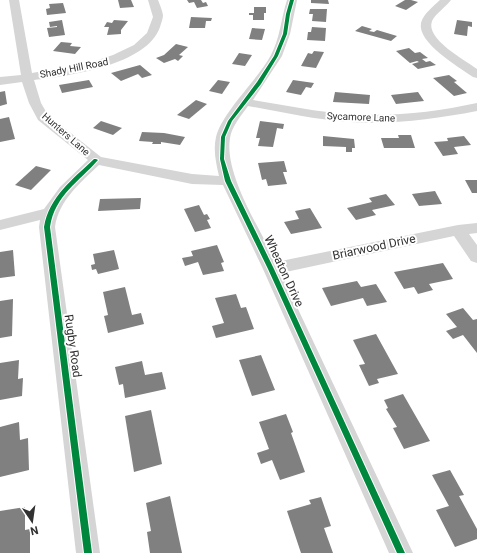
<svg xmlns="http://www.w3.org/2000/svg" width="477" height="553" font-family="Roboto,sans-serif">
	<style>
		.building { fill: #808080 }
		.lines { fill: none; stroke-linecap: round; stroke-linejoin: round }
		.street { fill: #d5d5d5; fill-rule: evenodd }
		.cycleway-casing { stroke: #fff; stroke-width: 2 }
		.cycleway { fill: #00873e; fill-rule: evenodd }
		.labels { text-anchor: middle; dominant-baseline: central; stroke-width: 4; stroke-linejoin: round; paint-order: stroke }
		.far-street-label { font-size: 10px; fill: #313131; stroke: #fff }
		.street-label { font-size: 12px; fill: #313131; stroke: #fff }
	</style>
	<rect width="100%" height="100%" fill="#fff"/>
	<g class="building">
		<path d="M118,0h13l3,7 -14,1z"/>
		<path d="M187,0h14l2,3 3,-1 2,4 -11,2 -3,-6 -5,1z"/>
		<path d="M311,0h17l1,4 -18,-1z"/>
		<path d="M405,0h6l7,2 -12,8 -11,-4z"/>
		<path d="M63,3l3,10 -19,2 -1,-6 4,-1 -1,-4z"/>
		<path d="M254,7h12v6h-2v7h-11v-5h-4v-2h5z"/>
		<path d="M310,9h17l-1,13 -14,-1 1,-7h-4z"/>
		<path d="M191,17l21,1 -1,3h-5l-1,7h-16z"/>
		<path d="M62,20l3,15 -16,2 -2,-9 10,-1v-1l-7,1 -1,-5z"/>
		<path d="M114,20l14,1 -7,9v4l-14,1 2,-8h-5l3,-5 5,1z"/>
		<path d="M457,20l15,2v5l-4,-1 -1,10 -13,-2z"/>
		<path d="M362,26l10,3 -3,2 5,1 3,-2 20,6 -6,5 -36,-10z"/>
		<path d="M312,27l14,1 -1,13 -18,-1 1,-8h3z"/>
		<path d="M252,28l13,1 -3,11 -13,-1z"/>
		<path d="M61,42l11,1 -2,3 11,1 -6,7 -22,-3z"/>
		<path d="M176,44l12,3 -9,8 4,1 -5,5 -3,-2 -11,4 -8,-5 8,-3z"/>
		<path d="M409,48l6,5 5,-1 8,6 -6,1 4,3 4,-1 6,4 -18,4 -6,-5 7,-2 -2,-1 -7,2 -14,-12z"/>
		<path d="M314,51l10,1 -8,16 -15,-2 7,-13 4,1z"/>
		<path d="M239,53l13,2 -7,11 -13,-2z"/>
		<path d="M140,65l12,10 -10,3 -4,-4 -17,7 -10,-8z"/>
		<path d="M449,75l8,6 -3,1 13,11 -13,3 -21,-18z"/>
		<path d="M89,80l4,7 -31,6 -3,-8z"/>
		<path d="M218,80l12,2 -8,12 -13,-3z"/>
		<path d="M293,80l21,3 -3,5 -5,-1 -5,8 -15,-3z"/>
		<path d="M5,91l2,13 -7,2v-14z"/>
		<path d="M335,92l35,3 -1,9 -36,-2z"/>
		<path d="M418,92l6,9 -28,3 -5,-9z"/>
		<path d="M196,100l11,4 -18,15 -12,-4z"/>
		<path d="M9,117l6,22 -15,3v-23z"/>
		<path d="M101,121l21,7 -9,7 -20,-7z"/>
		<path d="M260,121l24,3 -1,5 -6,-1 -4,19 -15,-1 2,-8h-4z"/>
		<path d="M142,132l22,1 21,4 -5,8 -19,-3v2h-9l1,-2 -14,-1z"/>
		<path d="M398,135h13l4,13h-31l-3,-10h18z"/>
		<path d="M323,136l31,3 1,9h-3v4h-6v-5l-23,-1z"/>
		<path d="M464,136l7,9 -17,2 4,7 -15,2 -9,-14 14,-1 -1,-3z"/>
		<path d="M284,161l3,11h-4l4,12 -19,2 -2,-7 -4,1 -4,-17z"/>
		<path d="M36,166l15,4 -20,20 -16,-5z"/>
		<path d="M465,180h12v13h-5z"/>
		<path d="M435,191l7,13 -23,2 -7,-12z"/>
		<path d="M386,194l9,11 -23,5 4,5 -20,5 -9,-12 25,-6 -3,-4z"/>
		<path d="M141,198l-1,11 -42,2 2,-12z"/>
		<path d="M199,205l5,10 3,-1 3,5 -3,1 4,8 -16,4 -11,-23z"/>
		<path d="M310,208l12,20 -31,6 -7,-12 15,-3 -4,-8z"/>
		<path d="M217,245l7,17 -3,1 3,8 -21,4 -5,-13 -13,4 -3,-8 11,-2 -2,-5z"/>
		<path d="M13,250l2,26 -15,2v-26z"/>
		<path d="M114,250l5,19 -21,5 -2,-5 -4,1 -1,-5 4,-1 -2,-10z"/>
		<path d="M443,263l10,16 -24,5 4,6 -15,4 -4,-7 -10,2 -10,-17z"/>
		<path d="M357,281l4,6 15,-3 11,18 -20,4 -4,-8 -32,8 -9,-18z"/>
		<path d="M125,287l7,28 9,-2 3,11 -36,9 -4,-17 4,-1 -5,-23z"/>
		<path d="M236,294l5,14 5,-1 8,22 -38,9 -4,-12 12,-3 -9,-25z"/>
		<path d="M13,299l-1,37 -12,2v-37z"/>
		<path d="M463,308l10,12 4,-1v34l-14,-18 -10,4 -7,-8 11,-4 -11,-13z"/>
		<path d="M376,334l22,40 -21,5 2,4 -10,3 -10,-21 6,-1 -12,-24z"/>
		<path d="M261,355l14,35 -23,6 -13,-36z"/>
		<path d="M19,360l-1,19 5,-1 -1,18 -22,4v-37z"/>
		<path d="M142,361l3,14 17,-3 4,17 -41,9 -2,-14 -4,1 -4,-18z"/>
		<path d="M403,394l27,47 -26,8 -11,-21 4,-1 -11,-18 2,-1 -4,-8z"/>
		<path d="M151,410l11,54 -28,8 -9,-56z"/>
		<path d="M286,414l7,18 -2,1 14,39 -25,8 -8,-20 -11,4 -4,-11 12,-4 -10,-27z"/>
		<path d="M19,422l1,18 8,-2 1,32 -29,7v-50z"/>
		<path d="M450,470l14,25 -5,1 18,33v10l-22,8 -19,-37 13,-4 -17,-31z"/>
		<path d="M170,496l12,57h-32l-3,-21 4,-1 -5,-28z"/>
		<path d="M321,497l10,29 -7,2 9,25h-32l-14,-42 24,-7 -2,-4z"/>
		<path d="M25,507v23l5,-1v24h-30v-42z"/>
	</g>
	<g class="lines">
		<g class="street">
			<path d="M9,0h10l13,73 57,-10 24,-8 21,-10 13,-12 6,-16 -5,-17h10c2,5 4,10 5,15 0,4 -2,8 -3,12 -13,38 -91,49 -126,53l7,23 7,12 53,42 91,17 27,2c-3,-13 -6,-26 -3,-39 7,-26 41,-56 55,-82 9,-17 10,-36 16,-55h10l-7,34 -8,22 -29,44c32,5 64,12 96,14 44,3 86,-2 128,-11v8c-42,8 -84,14 -127,11 -34,-2 -68,-10 -102,-16 -7,10 -16,20 -18,32 -6,36 30,91 46,124l182,-37 19,-2v10l-8,1 8,11v18l-6,-2 -17,-25 -173,37 132,280h-24l-126,-284 -40,-84 -31,-1 -93,-19c-19,18 -40,35 -44,62l45,326h-24l-37,-326 1,-7 -40,10v-10l44,-11 16,-22 28,-27 -50,-40 -9,-17 -7,-21 -22,3v-8l21,-2z"/>
			<path d="M440,0h11c-5,7 -15,13 -19,21 -7,18 33,39 45,48v9l-4,-1c-14,-10 -56,-34 -52,-54 2,-9 13,-17 19,-23z"/>
		</g>
		<g class="cycleway-casing">
			<g id="cycleway">
				<path d="M290,0h4l-4,14 -3,20 -9,22 -17,28 -29,37 -7,16 -1,22 7,22 43,88 131,284h-8l-129,-284 -43,-88 -5,-22 1,-22 7,-16 29,-39 17,-26 9,-22 3,-20z"/>
				<path d="M94,159h2l2,1c-19,22 -43,35 -48,67l42,326h-8l-40,-326c5,-30 29,-48 50,-68z"/>
			</g>
		</g>
		<use href="#cycleway" class="cycleway"/>
	</g>
	<g class="labels">
		<g class="far-street-label">
			<text transform="translate(74 68) rotate(-11)">Shady Hill Road</text>
			<text transform="translate(361 117) rotate(2)">Sycamore Lane</text>
			<text transform="translate(66 134) rotate(41)">Hunters Lane</text>
		</g>
		<g class="street-label">
			<text transform="translate(374 247) rotate(-12)">Briarwood Drive</text>
			<text transform="translate(284 271) rotate(65)">Wheaton Drive</text>
			<text transform="translate(73 346) rotate(82)">Rugby Road</text>
		</g>
	</g>
	<g transform="translate(32 521) rotate(167)" stroke="#ffffff" stroke-width="3" paint-order="stroke">
	<path d="M0-3L7 15L0 10L-7 15Z" fill="#313131"/>
	<text y="-6" font-size="11" font-weight="bold" text-anchor="middle" fill="#313131">N</text>
	</g>
</svg>
